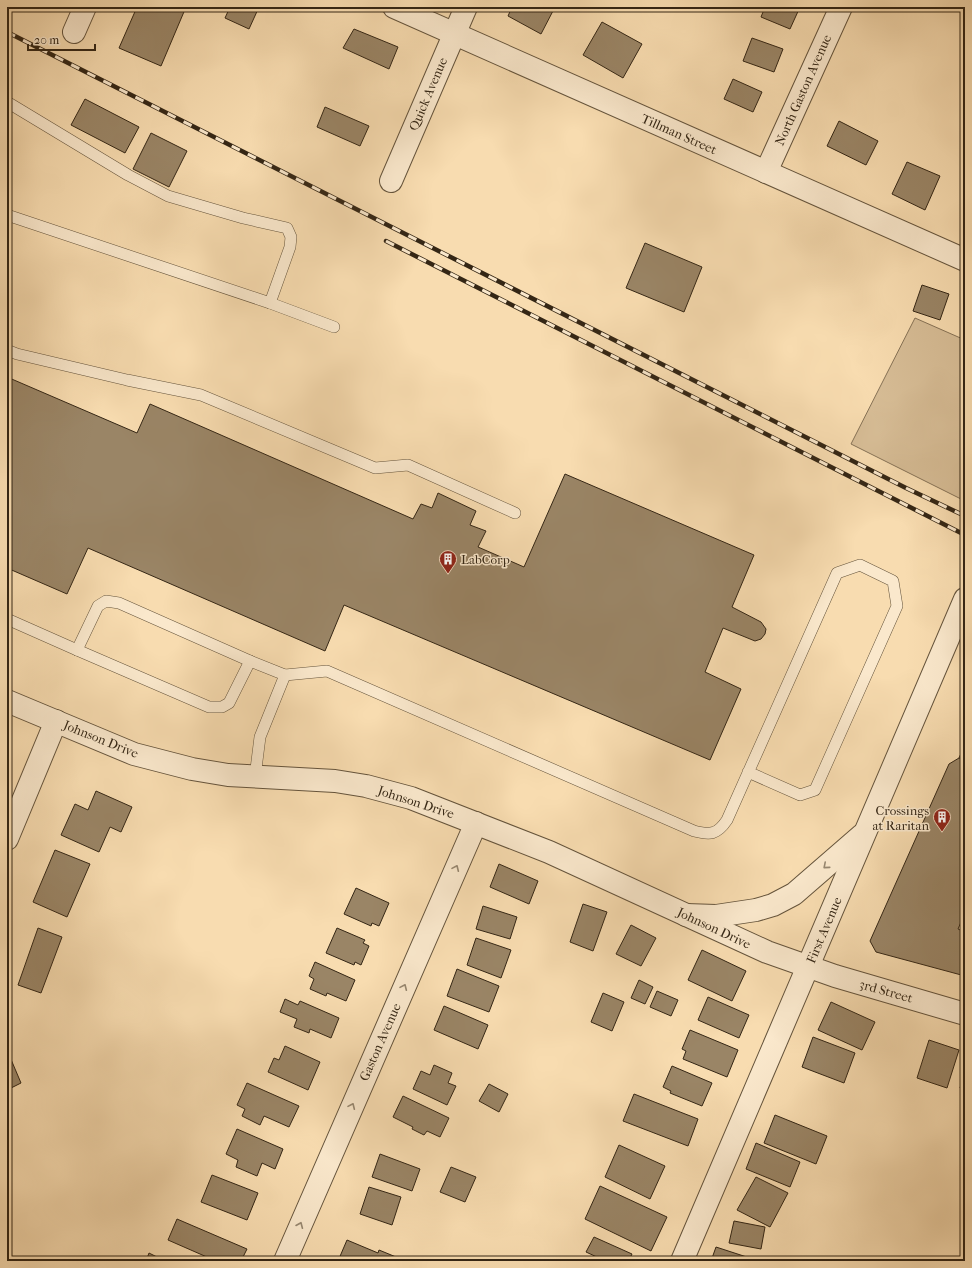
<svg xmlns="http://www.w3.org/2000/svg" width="972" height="1268" font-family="'IM FELL French Canon',serif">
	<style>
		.green { fill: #d7bd96; stroke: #867256 }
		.building { fill: #9a8566; stroke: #342615 }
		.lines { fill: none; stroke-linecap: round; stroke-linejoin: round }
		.service-casing { stroke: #65543c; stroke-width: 12 }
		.minor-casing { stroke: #65543c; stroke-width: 24 }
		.tertiary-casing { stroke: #65543c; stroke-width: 24 }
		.service { stroke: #fae8cc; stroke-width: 11 }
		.minor { stroke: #fae8cc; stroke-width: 22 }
		.tertiary { stroke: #fae8cc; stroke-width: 22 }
		.rail-casing { stroke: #342615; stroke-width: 4.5 }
		.rail { stroke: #fae8cc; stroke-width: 3; stroke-dasharray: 9; stroke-linecap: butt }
		.oneway { stroke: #978770 }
		.labels { text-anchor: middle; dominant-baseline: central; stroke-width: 3; stroke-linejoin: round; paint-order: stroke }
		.street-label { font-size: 13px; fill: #342615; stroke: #fae8cc }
		.poi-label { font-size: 13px; fill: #342615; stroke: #fae8cc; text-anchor: start }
	</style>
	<rect width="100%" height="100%" fill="#f8dcb0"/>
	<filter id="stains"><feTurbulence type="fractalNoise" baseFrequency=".005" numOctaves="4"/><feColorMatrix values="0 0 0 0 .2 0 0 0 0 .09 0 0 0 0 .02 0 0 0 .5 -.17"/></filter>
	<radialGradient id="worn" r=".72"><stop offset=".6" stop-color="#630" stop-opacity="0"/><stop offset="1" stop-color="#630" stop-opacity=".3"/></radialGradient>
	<path class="green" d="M915,318l50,22v161l-114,-57z"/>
	<g class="building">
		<path d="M137,7h49l-25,59 -42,-18z"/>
		<path d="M230,7h29l-10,22 -24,-11z"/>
		<path d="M512,7h43l-14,27 -33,-18z"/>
		<path d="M765,7h35l-10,22 -29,-12z"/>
		<path d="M602,22l40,22 -19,34 -40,-23z"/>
		<path d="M354,29l44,18 -9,22 -46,-21z"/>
		<path d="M752,38l31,11 -9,23 -31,-11z"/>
		<path d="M733,79l29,13 -9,20 -29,-13z"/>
		<path d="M85,99l54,28 -14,26 -54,-28z"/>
		<path d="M325,107l44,19 -9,20 -43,-19z"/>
		<path d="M839,121l39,20 -12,24 -39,-19z"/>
		<path d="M151,133l36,18 -18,36 -36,-18z"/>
		<path d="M907,162l33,14 -15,34 -33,-16z"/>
		<path d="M645,243l57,24 -18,45 -58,-24z"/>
		<path d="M922,285l27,9 -9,26 -27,-9z"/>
		<path d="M7,377l130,56 13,-29 263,115 8,-15 11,4 6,-15 38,18 -6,14 16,6 -8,16 46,20 41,-93 189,81 -22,52 29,15 5,7 -1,5 -4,5 -6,2 -32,-13 -18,44 36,17 -31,71 -366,-155 -19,46 -237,-103 -21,46 -60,-26z"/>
		<path d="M965,744v17l-6,-3z"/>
		<path d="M959,758l6,3v140l-2,3 2,1v8l-7,16 7,3v44l-89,-24 -6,-11 79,-177z"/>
		<path d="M96,791l36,16 -11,25 -11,-5 -11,25 -38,-17 14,-31 13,6z"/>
		<path d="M55,850l35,14 -23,53 -34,-15z"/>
		<path d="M499,864l39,17 -9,23 -39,-17z"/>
		<path d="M356,888l33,15 -10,23 -7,-3 -1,3 -27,-12z"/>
		<path d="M583,904l24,8 -14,39 -23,-9z"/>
		<path d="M483,906l34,11 -7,22 -34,-10z"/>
		<path d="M631,925l25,13 -15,28 -25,-12z"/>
		<path d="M38,928l24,9 -21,56 -23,-8z"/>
		<path d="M337,928l28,12 -2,3 6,3 -8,19 -6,-3 -1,3 -28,-12z"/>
		<path d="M476,938l35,12 -10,28 -34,-13z"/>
		<path d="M702,950l44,21 -14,30 -44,-21z"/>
		<path d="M315,962l40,18 -9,21 -19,-8 -1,3 -16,-7 4,-10 -5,-3z"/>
		<path d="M457,969l42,17 -10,26 -42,-16z"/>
		<path d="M639,980l14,7 -8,17 -14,-6z"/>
		<path d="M657,991l21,9 -7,16 -21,-9z"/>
		<path d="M603,993l21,9 -12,29 -21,-9z"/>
		<path d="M708,997l41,18 -10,23 -41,-18z"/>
		<path d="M285,999l13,6 2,-4 39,17 -8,20 -21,-9 -1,4 -15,-6 3,-8 -17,-7z"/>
		<path d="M831,1002l44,20 -13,28 -44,-20z"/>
		<path d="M444,1006l44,19 -10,24 -44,-19z"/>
		<path d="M690,1030l48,20 -11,27 -44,-18 3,-8 -4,-2z"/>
		<path d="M813,1037l42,16 -11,30 -42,-16z"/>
		<path d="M929,1040l30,10 -12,38 -30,-10z"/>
		<path d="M285,1046l35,16 -12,28 -40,-18 6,-14 5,2z"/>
		<path d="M7,1050l14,33 -14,7z"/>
		<path d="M434,1065l18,8 -4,10 8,3 -9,19 -34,-16 8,-18 9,4z"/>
		<path d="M672,1066l40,17 -10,23 -32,-13 1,-2 -8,-4z"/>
		<path d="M965,1070v20l-5,-2z"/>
		<path d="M247,1083l52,23 -10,21 -25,-11 -4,9 -18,-9 3,-7 -8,-4z"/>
		<path d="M489,1084l19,10 -9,18 -20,-11z"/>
		<path d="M634,1094l64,25 -10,27 -65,-25z"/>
		<path d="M403,1096l46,22 -9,19 -13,-6 -3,4 -12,-6 1,-2 -20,-10z"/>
		<path d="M775,1115l52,21 -11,28 -52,-21z"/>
		<path d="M237,1129l46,20 -8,20 -13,-6 -5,13 -21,-9 2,-7 -12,-6z"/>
		<path d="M756,1143l44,19 -10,25 -44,-18z"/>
		<path d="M619,1145l46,21 -15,33 -45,-22z"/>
		<path d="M380,1154l40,15 -8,22 -40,-14z"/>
		<path d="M451,1167l25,10 -11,25 -25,-10z"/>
		<path d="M212,1175l46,18 -11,27 -46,-18z"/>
		<path d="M756,1177l32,16 -18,34 -33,-17z"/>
		<path d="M600,1186l67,31 -16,34 -66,-32z"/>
		<path d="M369,1187l32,10 -9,28 -32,-11z"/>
		<path d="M177,1219l70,30 -6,12h-25l-48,-21z"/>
		<path d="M734,1221l31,6 -4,22 -32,-6z"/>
		<path d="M594,1237l38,17 -1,2 8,5h-41l1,-3 -13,-6z"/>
		<path d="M347,1240l31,13 1,-3 17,7 -2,4h-56z"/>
		<path d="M716,1247l43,14h-48z"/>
		<path d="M149,1253l16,8h-19z"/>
	</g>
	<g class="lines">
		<g class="service-casing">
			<g id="service">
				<path d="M7,102l121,73 40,21 75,22 44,10 4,9 -1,10 -20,56 -263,-88"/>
				<path d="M270,303l64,24"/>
				<path d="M7,350l10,4 110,26 74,15 174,73 33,-3 107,48"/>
				<path d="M7,619l70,31 132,57h13l7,-4 21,-42 35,14 42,-4 367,160c16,4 23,4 33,-11l110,-247 23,-8 33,16 4,25 -82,184 -15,5 -52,-23"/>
				<path d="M77,650l21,-44 8,-5 13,2 131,58"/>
				<path d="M255,777l5,-40 25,-62"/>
			</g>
		</g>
		<g class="minor-casing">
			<g id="minor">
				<path d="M394,7l571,253"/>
				<path d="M74,32l11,-25"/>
				<path d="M766,172l75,-165"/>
				<path d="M391,181l75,-174"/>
				<path d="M7,701l127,53 58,15 36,6 107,6 31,5 45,12 138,54 218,100 68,24 130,38"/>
				<path d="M7,839l49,-118"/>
				<path d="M285,1261l191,-438"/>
			</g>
		</g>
		<g class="tertiary-casing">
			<g id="tertiary">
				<path d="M686,915l30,1 40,-6 17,-5 21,-11 68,-59"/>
				<path d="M682,1261l283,-662"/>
			</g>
		</g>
		<use href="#service" class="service"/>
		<use href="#minor" class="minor"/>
		<use href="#tertiary" class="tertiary"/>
		<g class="rail-casing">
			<g id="rail">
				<path d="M7,32l899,456 59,28"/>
				<path d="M386,241l579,294"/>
			</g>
		</g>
		<use href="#rail" class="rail"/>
	</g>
	<defs><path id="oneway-chevron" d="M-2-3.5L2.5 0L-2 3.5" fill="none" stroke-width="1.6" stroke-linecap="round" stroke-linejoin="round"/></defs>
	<g class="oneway">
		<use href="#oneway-chevron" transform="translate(826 866) rotate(139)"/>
		<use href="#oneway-chevron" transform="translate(456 868) rotate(-66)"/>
		<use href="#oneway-chevron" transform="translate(404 987) rotate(-66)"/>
		<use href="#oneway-chevron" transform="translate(352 1106) rotate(-66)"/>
		<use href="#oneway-chevron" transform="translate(300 1225) rotate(-67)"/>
	</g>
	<defs>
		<g id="building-pin" transform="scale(0.9)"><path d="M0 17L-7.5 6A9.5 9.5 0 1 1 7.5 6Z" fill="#8f2418" stroke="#fae8cc"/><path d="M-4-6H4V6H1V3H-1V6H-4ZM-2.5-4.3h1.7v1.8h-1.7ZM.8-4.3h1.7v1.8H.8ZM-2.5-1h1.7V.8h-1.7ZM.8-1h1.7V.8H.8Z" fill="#fff"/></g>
	</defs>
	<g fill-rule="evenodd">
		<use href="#building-pin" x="448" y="559"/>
		<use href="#building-pin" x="942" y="817"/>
	</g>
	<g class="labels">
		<g class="street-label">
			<text transform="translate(803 90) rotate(-66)">North Gaston Avenue</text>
			<text transform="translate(428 94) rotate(-67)">Quick Avenue</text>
			<text transform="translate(679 134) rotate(24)">Tillman Street</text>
			<text transform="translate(101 739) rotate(22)">Johnson Drive</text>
			<text transform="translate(416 802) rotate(18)">Johnson Drive</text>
			<text transform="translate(714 928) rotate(25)">Johnson Drive</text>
			<text transform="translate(824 930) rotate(-67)">First Avenue</text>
			<text transform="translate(886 991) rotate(16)">3rd Street</text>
			<text transform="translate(380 1042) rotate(-66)">Gaston Avenue</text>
		</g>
		<g class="poi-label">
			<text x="461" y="559">LabCorp</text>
			<text x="929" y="810" text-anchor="end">Crossings<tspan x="929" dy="15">at Raritan</tspan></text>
		</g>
	</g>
	<rect width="972" height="1268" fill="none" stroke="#f8dcb0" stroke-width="24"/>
	<rect x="8" y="8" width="956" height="1252" fill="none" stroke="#342615" stroke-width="2"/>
	<rect x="12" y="12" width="948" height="1244" fill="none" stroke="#342615"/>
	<path d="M28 44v6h67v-6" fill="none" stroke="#342615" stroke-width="2"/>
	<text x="34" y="44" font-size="12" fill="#342615" stroke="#fae8cc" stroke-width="3" paint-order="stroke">20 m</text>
	<rect width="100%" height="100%" filter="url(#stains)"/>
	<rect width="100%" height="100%" fill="url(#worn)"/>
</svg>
